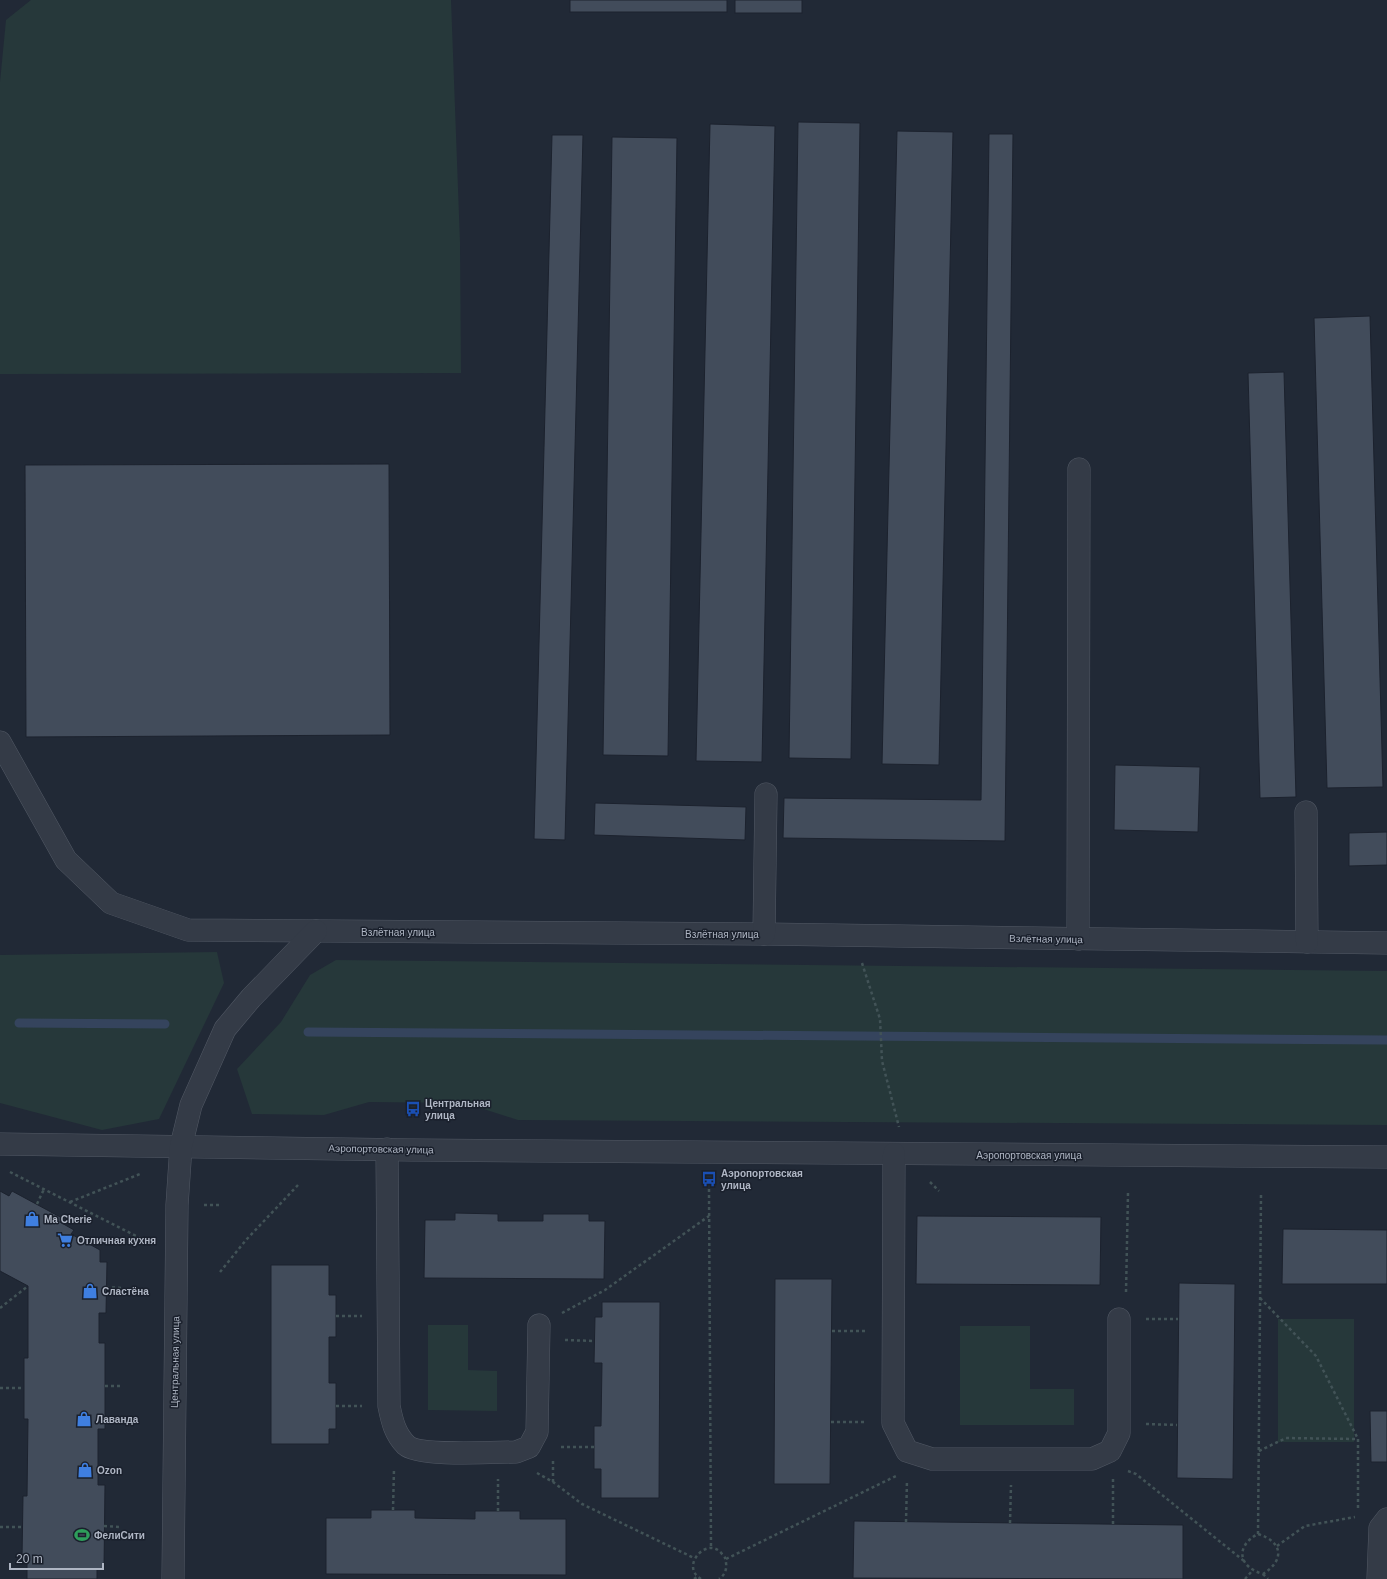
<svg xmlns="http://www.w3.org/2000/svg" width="1387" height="1579" font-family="Helvetica,sans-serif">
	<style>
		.green { fill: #26383a }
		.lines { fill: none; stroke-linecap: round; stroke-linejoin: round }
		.stream { stroke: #35445d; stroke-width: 9 }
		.building { fill: #424c5b; stroke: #1c222e }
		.minor-casing { stroke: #525965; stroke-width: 23 }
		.path { stroke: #425357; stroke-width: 2.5; stroke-dasharray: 3 3; stroke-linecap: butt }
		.minor { stroke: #343b47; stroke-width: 22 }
		.labels { text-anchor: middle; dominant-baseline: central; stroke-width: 3; stroke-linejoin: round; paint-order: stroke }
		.street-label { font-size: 10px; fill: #afb6c4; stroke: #1a202c }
		.poi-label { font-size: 10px; font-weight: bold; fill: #afb6c4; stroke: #1a202c; text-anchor: start }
	</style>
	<rect width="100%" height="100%" fill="#212936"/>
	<g class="green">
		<path d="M31,0h420l9,242 1,131 -461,1v-292l6,-62z"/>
		<path d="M217,952l7,31 -65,136 -57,11 -102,-27v-148z"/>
		<path d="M336,960l1051,11v154l-869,-5 -53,-17 -96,-1 -45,13 -72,-1 -15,-45 44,-47 29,-47z"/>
		<rect x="1278" y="1319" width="76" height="123"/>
		<path d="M428,1325h40v45l29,1v40l-69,-1z"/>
		<path d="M960,1326h70v63h44v36h-114z"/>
	</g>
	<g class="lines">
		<g class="stream">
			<path d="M19,1023l146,1"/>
			<path d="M308,1032l1079,8"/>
		</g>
	</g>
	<g class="building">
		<rect x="570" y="0" width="157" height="12"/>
		<rect x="735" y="0" width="67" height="13"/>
		<path d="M798,122l62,1 -9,636 -62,-1z"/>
		<path d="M710,124l65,2 -13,636 -66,-1z"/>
		<path d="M897,131l56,1 -14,633 -57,-1z"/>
		<path d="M989,134h24l-8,707 -222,-3 1,-40 197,2z"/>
		<path d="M552,135h31l-18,705 -31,-1z"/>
		<path d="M612,137l65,1 -9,618 -65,-1z"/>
		<path d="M1370,316l13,471 -56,1 -13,-470z"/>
		<path d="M1284,372l12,425 -36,1 -12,-425z"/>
		<path d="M389,464l1,271 -364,2 -1,-272z"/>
		<path d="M1115,765l85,2 -2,65 -84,-2z"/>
		<path d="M595,803l151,4 -1,33 -151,-5z"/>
		<path d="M1387,832v33l-38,1v-33z"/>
		<path d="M0,1191l9,5 3,-5 50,27 -2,4 14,8 -3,4 29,16v12h7l-1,51h-7v30h6v86h-7v56h7l-1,84h-7v10h-70v-21h-5l1,-62h4l1,-77h-4v-61h4v-72l-28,-15z"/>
		<path d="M455,1213l43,1v7h45v-7h46v7h16l-1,58 -180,-1 1,-58h30z"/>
		<path d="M917,1216l184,1 -1,68 -184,-1z"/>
		<path d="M1283,1229l104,1v54h-105z"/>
		<path d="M271,1265h58v30h7v42h-7v46h7v46h-7v15h-58z"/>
		<path d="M775,1279h57l-2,205h-56z"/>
		<path d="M1179,1283l56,1 -2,195 -56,-1z"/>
		<path d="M602,1302h58l-1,196h-58v-29h-7v-43h7l1,-63h-8l1,-46h7z"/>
		<path d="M1370,1411h17v51h-16z"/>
		<path d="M371,1510h44v8l60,1v-8h45v8h46v56l-240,-1v-56h45z"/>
		<path d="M854,1521l329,4v54l-330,-1z"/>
	</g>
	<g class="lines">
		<g class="minor-casing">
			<g id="minor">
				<path d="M0,742l66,118 45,43 77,27 576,4 623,9"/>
				<path d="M1306,812l1,130"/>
				<path d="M764,934l2,-140"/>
				<path d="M1078,939l1,-470"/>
				<path d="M0,1144l412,6 975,7"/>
				<path d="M387,1149l2,257c3,15 6,28 17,39 13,12 90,7 110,7l13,-5 8,-15 2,-107"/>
				<path d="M894,1154l-1,269 14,28 25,8h160l18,-8 9,-18v-114"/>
				<path d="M173,1579l4,-374 4,-59 10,-41 34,-76 26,-31 65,-67"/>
				<path d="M1378,1579l2,-51 7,-9"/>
			</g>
		</g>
		<g class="path">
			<path d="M862,963l18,56 2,42 17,66"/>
			<path d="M10,1172l134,68h5"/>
			<path d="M930,1182l9,9"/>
			<path d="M709,1189l2,359"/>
			<path d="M70,1202l70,-28"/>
			<path d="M37,1204l7,-15"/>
			<path d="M204,1205h17"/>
			<path d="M220,1272l26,-32 52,-55"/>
			<path d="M106,1287l16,1"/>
			<path d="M1126,1292l2,-99"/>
			<path d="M1260,1298l56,58 42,83"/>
			<path d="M0,1308l28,-22"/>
			<path d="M562,1313l43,-23 104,-74"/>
			<path d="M336,1316h26"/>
			<path d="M1146,1319h32"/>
			<path d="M832,1331h33"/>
			<path d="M565,1340l29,1"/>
			<path d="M105,1386h16"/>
			<path d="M0,1388h24"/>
			<path d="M336,1406h26"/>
			<path d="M831,1422h36"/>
			<path d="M1146,1424l31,1"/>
			<path d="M561,1447h33"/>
			<path d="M1259,1451l27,-13 72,1v72"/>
			<path d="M1128,1471l8,3 108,87"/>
			<path d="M537,1473l16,9 29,22 112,54"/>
			<path d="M553,1482v-22"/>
			<path d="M393,1510l1,-41"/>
			<path d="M498,1511v-32"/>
			<path d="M906,1522l1,-42"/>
			<path d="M1010,1523l1,-38"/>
			<path d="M1113,1524v-45"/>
			<path d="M104,1526l16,1"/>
			<path d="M0,1527h23"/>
			<path d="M1258,1534l3,-340"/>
			<path d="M1258,1534c25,8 27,26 5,40 -25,-7 -28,-28 -5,-40z"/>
			<path d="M1277,1546l28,-20 50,-9"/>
			<path d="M726,1559l170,-83"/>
			<path d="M1263,1574l5,5"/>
			<path d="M694,1579l3,-2"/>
			<path d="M701,1579c-22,-13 7,-44 21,-25 3,3 4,5 4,9 1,6 -1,12 -7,16"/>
			<path d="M1245,1579l7,-8"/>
		</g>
		<use href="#minor" class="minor"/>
	</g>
	<defs>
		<g id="bus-bare" transform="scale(1.2)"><path d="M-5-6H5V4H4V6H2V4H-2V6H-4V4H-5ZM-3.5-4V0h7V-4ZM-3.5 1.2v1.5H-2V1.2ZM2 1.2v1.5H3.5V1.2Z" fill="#1a4fb4" stroke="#1a202c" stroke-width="2.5" paint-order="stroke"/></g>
		<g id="shop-bare" transform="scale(1.2)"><path d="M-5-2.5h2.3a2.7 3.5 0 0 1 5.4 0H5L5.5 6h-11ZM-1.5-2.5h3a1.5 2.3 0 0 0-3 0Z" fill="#3f7fe0" stroke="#1a202c" stroke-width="2.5" paint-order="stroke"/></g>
		<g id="supermarket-bare" transform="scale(1.2)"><path d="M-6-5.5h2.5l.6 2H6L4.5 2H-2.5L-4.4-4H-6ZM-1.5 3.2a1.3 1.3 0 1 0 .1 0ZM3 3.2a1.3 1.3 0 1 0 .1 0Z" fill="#3f7fe0" stroke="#1a202c" stroke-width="2.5" paint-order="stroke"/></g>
		<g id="stadium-bare" transform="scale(1.2)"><path d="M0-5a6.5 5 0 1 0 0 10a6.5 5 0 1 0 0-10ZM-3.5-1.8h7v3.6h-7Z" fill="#2e9e5b" stroke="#1a202c" stroke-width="2.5" paint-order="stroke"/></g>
	</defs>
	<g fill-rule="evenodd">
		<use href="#bus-bare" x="413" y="1109"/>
		<use href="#bus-bare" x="709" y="1179"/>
		<use href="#shop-bare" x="32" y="1219"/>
		<use href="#supermarket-bare" x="65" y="1240"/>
		<use href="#shop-bare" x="90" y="1291"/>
		<use href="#shop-bare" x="84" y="1419"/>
		<use href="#shop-bare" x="85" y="1470"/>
		<use href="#stadium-bare" x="82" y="1535"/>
	</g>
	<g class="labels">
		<g class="street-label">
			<text x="398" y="932">Взлётная улица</text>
			<text x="722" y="934">Взлётная улица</text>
			<text transform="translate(1046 939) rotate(1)">Взлётная улица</text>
			<text transform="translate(381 1149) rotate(1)">Аэропортовская улица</text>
			<text x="1029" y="1155">Аэропортовская улица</text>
			<text transform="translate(175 1362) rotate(-89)">Центральная улица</text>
		</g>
		<g class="poi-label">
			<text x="425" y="1103">Центральная<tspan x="425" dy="12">улица</tspan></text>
			<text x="721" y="1173">Аэропортовская<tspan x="721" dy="12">улица</tspan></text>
			<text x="44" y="1219">Ma Cherie</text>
			<text x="77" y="1240">Отличная кухня</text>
			<text x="102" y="1291">Сластёна</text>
			<text x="96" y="1419">Лаванда</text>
			<text x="97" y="1470">Ozon</text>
			<text x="94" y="1535">ФелиСити</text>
		</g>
	</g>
	<path d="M10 1563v6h93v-6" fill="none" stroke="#afb6c4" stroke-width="2"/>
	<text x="16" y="1563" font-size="12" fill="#afb6c4" stroke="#1a202c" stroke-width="3" paint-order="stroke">20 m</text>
</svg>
